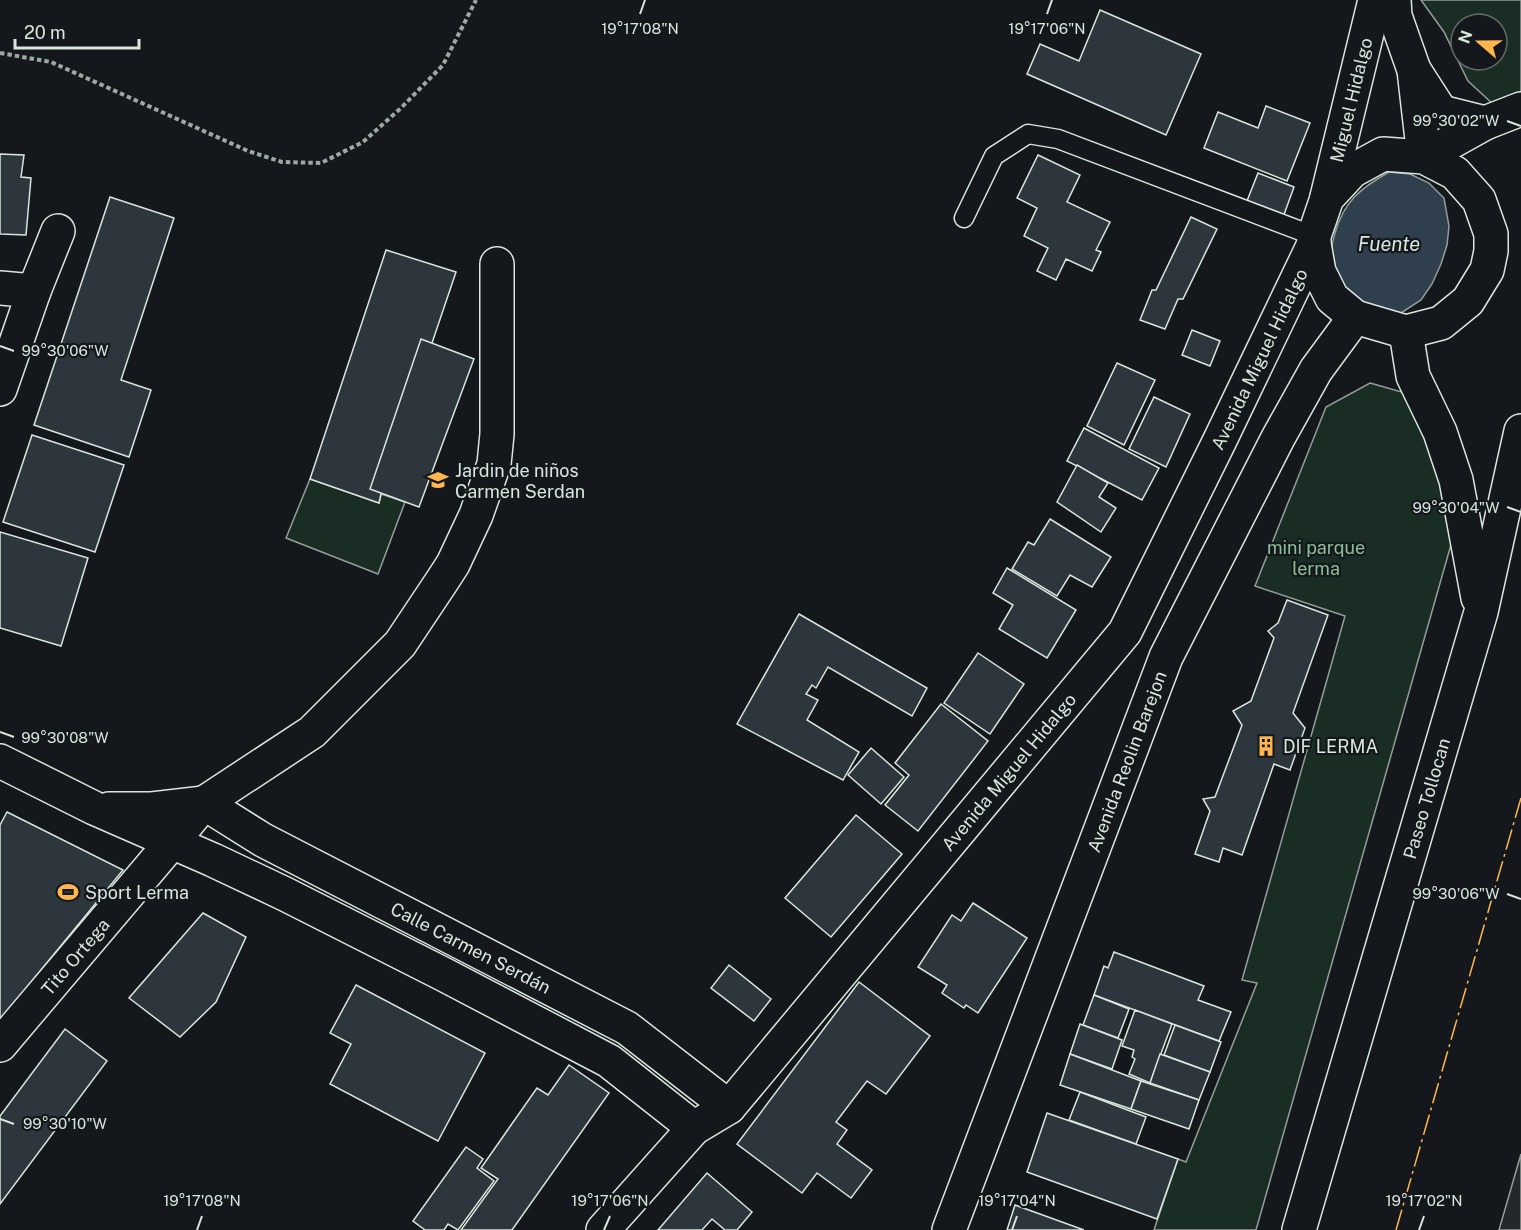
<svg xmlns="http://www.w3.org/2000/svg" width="1521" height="1230" font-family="'Public Sans',sans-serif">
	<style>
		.green { fill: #1a2d24; stroke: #939e99; stroke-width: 1.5; fill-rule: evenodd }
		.parking { fill: #24282b; stroke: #939e99; stroke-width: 1.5 }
		.water { fill: #2f3f4d; stroke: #939e99; stroke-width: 1.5 }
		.building { fill: #2c363c; stroke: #d8e6dc; stroke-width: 1.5 }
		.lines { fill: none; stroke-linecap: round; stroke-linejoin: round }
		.service-casing { stroke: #d8e6dc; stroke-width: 21 }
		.minor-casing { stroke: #d8e6dc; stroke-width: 36 }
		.secondary-casing { stroke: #d8e6dc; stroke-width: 36 }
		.trunk-casing { stroke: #d8e6dc; stroke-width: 36 }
		.path { stroke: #9da8a2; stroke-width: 4; stroke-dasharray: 4.5 3; stroke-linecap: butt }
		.service { stroke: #14181c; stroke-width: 18 }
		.minor { stroke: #14181c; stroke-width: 33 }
		.secondary { stroke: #14181c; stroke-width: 33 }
		.trunk { stroke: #14181c; stroke-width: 33 }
		.power { stroke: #ffb74d; stroke-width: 1.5; stroke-dasharray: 21 4.5 3 4.5; stroke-linecap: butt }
		.ticks { fill: none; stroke: #d8e6dc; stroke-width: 2 }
		.labels { text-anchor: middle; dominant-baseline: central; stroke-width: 4.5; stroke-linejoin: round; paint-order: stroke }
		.street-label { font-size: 18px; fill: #d8e6dc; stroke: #14181c }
		.poi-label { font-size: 18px; fill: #d8e6dc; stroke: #14181c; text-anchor: start }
		.park-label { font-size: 18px; fill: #8ac095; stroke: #14181c }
		.water-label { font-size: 20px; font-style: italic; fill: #d8e6dc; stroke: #14181c }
		.ticks-label { font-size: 15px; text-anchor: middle; fill: #d8e6dc; stroke: #14181c; stroke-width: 4.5; stroke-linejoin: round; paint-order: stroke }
	</style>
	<rect width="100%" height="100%" fill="#14181c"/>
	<g class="green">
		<path d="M1421,0h100v95l-27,10 -26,-24 -24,-49zM1461,24h36v36h-36z"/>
		<path d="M1370,383l39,11 49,126 -202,710h-102l24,-71 8,3 71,-179 -15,-3 103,-364 -90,-30 71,-179z"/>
		<path d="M310,479l69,24 2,-9 24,8 -27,72 -92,-36z"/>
	</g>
	<path class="parking" d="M1521,1154v76h-22z"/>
	<path class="water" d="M1389,172l21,2 19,9 15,15 5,28 -2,19 -6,19 -9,20 -11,16 -20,13 -22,1 -37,-22c-4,-11 -10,-24 -11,-36 0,-7 2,-16 4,-23 9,-32 26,-45 54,-61z"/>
	<g class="building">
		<path d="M1100,10l101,44 -35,81 -139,-61 13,-30 39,17z"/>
		<path d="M1266,106l44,17 -23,58 -83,-33 14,-36 40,16z"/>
		<path d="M0,154l24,1 -3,22 10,1 -5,57 -26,-1z"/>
		<path d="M1038,155l42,20 -13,27 43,20 -14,28 5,2 -9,19 -26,-12 -10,21 -19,-9 11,-23 -24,-12 13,-28 -20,-10z"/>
		<path d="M1258,173l36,14 -12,33 -37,-14z"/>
		<path d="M110,197l64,21 -53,162 30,10 -22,67 -95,-32z"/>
		<path d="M1191,217l26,12 -34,70h-5l-13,30 -25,-9 12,-30h4z"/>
		<path d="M386,250l70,22 -75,222 -2,9 -69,-24z"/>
		<path d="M1192,330l28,11 -10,25 -28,-11z"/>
		<path d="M421,339l53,20 -55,148 -49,-18z"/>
		<path d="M1117,363l38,17 -31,65 -37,-19z"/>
		<path d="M1154,397l36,17 -24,53 -37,-18z"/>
		<path d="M1084,428l75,40 -17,32 -75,-39z"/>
		<path d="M32,435l92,30 -29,87 -92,-30z"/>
		<path d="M1077,465l31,18 -9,14 17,11 -15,24 -44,-30z"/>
		<path d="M1050,519l61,38 -19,30 -22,-12 -13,21 -45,-27 16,-27 6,3z"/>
		<path d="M0,532l88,26 -27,88 -61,-18z"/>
		<path d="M1007,568l69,42 -29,48 -48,-29 14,-24 -20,-12z"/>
		<path d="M1287,600l41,15 -35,98 12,15 -15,42 -16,-6 -32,91 -19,-7 -4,14 -24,-8 15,-43 -7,-12 12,-2 27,-72 -9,-14 18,-10 23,-63 -6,-7 10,-8z"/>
		<path d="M799,614l128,74 -15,28 -84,-49 -12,21 -4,-3 -6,9 12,6 -11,20 52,32 -16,28 -106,-56z"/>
		<path d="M978,653l46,31 -34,50 -46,-31z"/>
		<path d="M941,704l47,37 -70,90 -33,-26 24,-30 -14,-12z"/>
		<path d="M871,748l33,29 -23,27 -33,-29z"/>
		<path d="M7,812l116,58 -123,150v-195z"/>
		<path d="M856,815l46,39 -71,83 -46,-39z"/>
		<path d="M973,903l54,35 -49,75 -12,-8 -2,3 -22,-15 5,-8 -29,-18 34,-52 9,6z"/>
		<path d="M203,913l43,24 -30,65 -36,35 -51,-39z"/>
		<path d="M1114,952l90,34 -6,14 33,12 -12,29 -125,-46 10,-29 4,2z"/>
		<path d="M729,965l42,34 -17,22 -43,-33z"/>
		<path d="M859,982l71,54 -44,58 -19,-13 -31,41 11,8 -10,14 35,26 -21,28 -34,-25 -15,20 -65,-49z"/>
		<path d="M356,985l129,68 -47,88 -108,-57 21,-40 -21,-11z"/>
		<path d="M1094,995l35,14 -11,29 -35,-13z"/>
		<path d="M1135,1010l37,14 -22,59 -21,-9 6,-15 -3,-2 2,-7 -12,-4z"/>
		<path d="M1080,1024l42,16 -10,29 -42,-15z"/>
		<path d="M1175,1025l46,17 -11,30 -46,-17z"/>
		<path d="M65,1029l42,32 -107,143v-88z"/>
		<path d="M1070,1054l71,27 -10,28 -71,-24z"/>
		<path d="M1160,1054l50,18 -11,28 -49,-17z"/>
		<path d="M569,1065l40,28 -97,137h-51l37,-51 -17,-11 56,-80 11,7z"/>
		<path d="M1141,1081l58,19 -10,29 -58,-20z"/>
		<path d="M1080,1092l66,25 -10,27 -67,-24z"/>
		<path d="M1047,1113l131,46 -21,60 -130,-47z"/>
		<path d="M466,1147l17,12 -6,9 17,13 -36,49 -10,-6 -4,6h-19l-12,-9z"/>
		<path d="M707,1173l45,39 -15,18h-12l-13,-11 -10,11h-44z"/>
		<path d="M1015,1205l69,25h-77z"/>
	</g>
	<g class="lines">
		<g class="service-casing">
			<path id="service" d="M964,218l30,-62 34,-22 30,5 256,97"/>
		</g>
		<g class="minor-casing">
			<g id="minor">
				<path d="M0,288l34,3"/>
				<path d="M0,389l34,-98 24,-60"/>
				<path d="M0,761l94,47 119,52 72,34 158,80 166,87 85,67"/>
				<path id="s1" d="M109,809h43l52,-6 59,37 364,188 102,79"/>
				<path id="s2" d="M0,1045l172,-203 32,-39 108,-71 88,-88 42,-63 11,-17 23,-49 18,-51 3,-30v-170"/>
			</g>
		</g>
		<g class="secondary-casing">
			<g id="secondary">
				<path d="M1394,0l1,16 19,54 10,87"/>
				<path d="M1383,154l41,3 31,16 24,27 12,34v17l-4,19 -19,31 -27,22 -35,9 -51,-15 -23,-19 -13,-26 -5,-28v-8l13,-38 25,-27z"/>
				<path id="s3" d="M1327,197l48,-197"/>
				<path id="s4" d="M603,1230l91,-102 35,-21 396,-475 95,-192 94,-196"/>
				<path id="s5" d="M949,1230l217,-573 112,-219 38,-68 39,-53"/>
			</g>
		</g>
		<g class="trunk-casing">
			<g id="trunk">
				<path d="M1414,70l27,42 44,11"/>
				<path d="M1424,157l61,-34 36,-14"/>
				<path d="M1406,332l7,44 27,56 16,48 22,118"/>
				<path id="s6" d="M1299,1230l182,-618 40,-181"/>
			</g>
		</g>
		<path class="path" d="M0,53l51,9 197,89 34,11 39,1 42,-21 38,-34 42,-43 33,-65"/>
		<use href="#service" class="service"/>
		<use href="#minor" class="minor"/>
		<use href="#secondary" class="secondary"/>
		<use href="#trunk" class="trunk"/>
		<path class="power" d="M1396,1230l125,-432"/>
	</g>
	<path class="ticks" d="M640,14l5,-14M1047,14l5,-14M1507,121l14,5M0,346l14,5M1507,507l14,5M0,732l14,5M1507,894l14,5M0,1119l14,5M197,1230l5,-14M604,1230l6,-14M1012,1230l5,-14M1419,1230l5,-14"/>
	<defs>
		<g id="school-bare" transform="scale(1.62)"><path d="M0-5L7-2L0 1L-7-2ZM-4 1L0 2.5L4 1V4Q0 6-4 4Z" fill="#ffb74d" stroke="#14181c" stroke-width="2.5" paint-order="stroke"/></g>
		<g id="building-bare" transform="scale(1.62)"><path d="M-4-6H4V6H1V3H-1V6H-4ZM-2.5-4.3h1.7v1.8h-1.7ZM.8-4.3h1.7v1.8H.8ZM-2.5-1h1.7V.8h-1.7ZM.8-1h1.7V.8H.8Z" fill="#ffb74d" stroke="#14181c" stroke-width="2.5" paint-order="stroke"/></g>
		<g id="stadium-bare" transform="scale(1.62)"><path d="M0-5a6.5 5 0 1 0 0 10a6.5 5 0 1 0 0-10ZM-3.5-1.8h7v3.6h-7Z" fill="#ffb74d" stroke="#14181c" stroke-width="2.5" paint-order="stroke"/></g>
	</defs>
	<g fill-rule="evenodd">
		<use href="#school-bare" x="438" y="480"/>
		<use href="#building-bare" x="1266" y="746"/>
		<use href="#stadium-bare" x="68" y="892"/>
	</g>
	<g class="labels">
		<g class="street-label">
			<text stroke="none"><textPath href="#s3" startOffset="100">Miguel Hidalgo</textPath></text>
			<text stroke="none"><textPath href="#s4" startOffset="1100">Avenida Miguel Hidalgo</textPath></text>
			<text stroke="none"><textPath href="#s5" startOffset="501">Avenida Reolin Barejon</textPath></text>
			<text stroke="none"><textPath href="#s4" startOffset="614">Avenida Miguel Hidalgo</textPath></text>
			<text stroke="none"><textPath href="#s6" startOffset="450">Paseo Tollocan</textPath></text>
			<text stroke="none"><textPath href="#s1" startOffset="399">Calle Carmen Serdán</textPath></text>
			<text stroke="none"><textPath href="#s2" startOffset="116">Tito Ortega</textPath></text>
		</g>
		<g class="poi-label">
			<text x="455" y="470">Jardin de niños<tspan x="455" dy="21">Carmen Serdan</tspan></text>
			<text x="1283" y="746">DIF LERMA</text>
			<text x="85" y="892">Sport Lerma</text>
		</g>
		<g class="park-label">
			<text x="1316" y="547">mini parque<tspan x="1316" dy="21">lerma</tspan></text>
		</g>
		<g class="water-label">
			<text x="1389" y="244">Fuente</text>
		</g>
	</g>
	<g class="ticks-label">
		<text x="640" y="34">19°17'08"N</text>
		<text x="1047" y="34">19°17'06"N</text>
		<text x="1456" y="126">99°30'02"W</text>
		<text x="65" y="356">99°30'06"W</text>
		<text x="1456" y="513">99°30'04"W</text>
		<text x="65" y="743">99°30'08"W</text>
		<text x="1456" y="899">99°30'06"W</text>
		<text x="65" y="1129">99°30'10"W</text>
		<text x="202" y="1206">19°17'08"N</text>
		<text x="610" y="1206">19°17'06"N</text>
		<text x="1017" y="1206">19°17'04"N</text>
		<text x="1424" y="1206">19°17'02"N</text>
	</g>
	<g transform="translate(1479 42) rotate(290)"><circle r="28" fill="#14181c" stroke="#626a69" stroke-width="1.5"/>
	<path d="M0-4.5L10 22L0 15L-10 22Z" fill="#ffb74d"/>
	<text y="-9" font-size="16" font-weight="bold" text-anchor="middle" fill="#d8e6dc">N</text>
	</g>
	<path d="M15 39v9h124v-9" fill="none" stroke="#d8e6dc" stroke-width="3"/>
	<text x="24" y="39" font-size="18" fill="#d8e6dc" stroke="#14181c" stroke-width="4.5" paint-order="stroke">20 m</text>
</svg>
